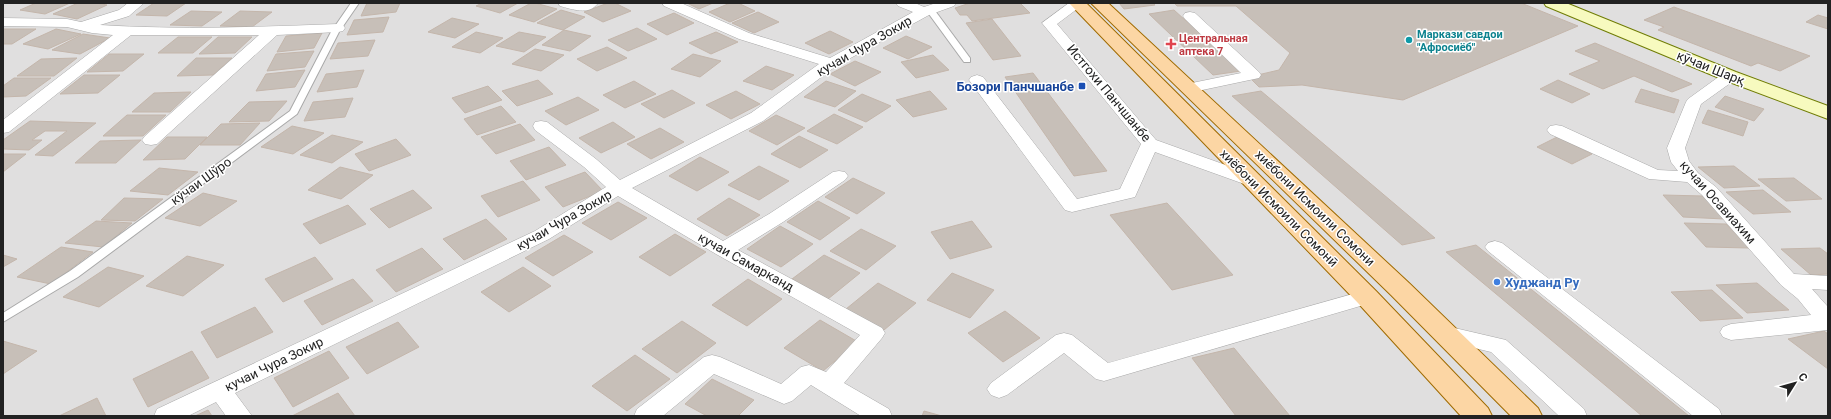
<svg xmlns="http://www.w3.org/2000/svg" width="1831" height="419" font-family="Roboto,sans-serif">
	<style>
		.residential { fill: #e0dfdf }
		.building { fill: #c7bfb8; stroke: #c4b6ab }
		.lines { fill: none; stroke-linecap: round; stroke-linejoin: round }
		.lane-casing { stroke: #a9a9a9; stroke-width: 2 }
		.street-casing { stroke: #a9a9a9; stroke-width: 1 }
		.secondary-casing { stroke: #707d05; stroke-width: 2 }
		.primary-casing { stroke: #a06b00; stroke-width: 2 }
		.lane { fill: #fff; fill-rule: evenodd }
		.street { fill: #fff; fill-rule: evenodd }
		.secondary { fill: #f7fabf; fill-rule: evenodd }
		.primary { fill: #fcd6a4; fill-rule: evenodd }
		.culture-dot { fill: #0f9aa8; stroke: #fff; stroke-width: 1.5 }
		.health-dot { fill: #e0444e; stroke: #fff; stroke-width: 1.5 }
		.transit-dot { fill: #1a4fb4; stroke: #fff; stroke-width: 1.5 }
		.shop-dot { fill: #3f7fe0; stroke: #fff; stroke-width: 1.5 }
		.labels { text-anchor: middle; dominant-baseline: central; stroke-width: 3; stroke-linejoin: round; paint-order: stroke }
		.far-culture-label { font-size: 11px; font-weight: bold; fill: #0d838f; stroke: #fff; text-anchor: start }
		.far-health-label { font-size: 11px; font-weight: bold; fill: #be3a42; stroke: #fff; text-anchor: start }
		.street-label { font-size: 13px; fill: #222; stroke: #fff }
		.transit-label { font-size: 13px; font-weight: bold; fill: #164399; stroke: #fff; text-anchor: end }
		.shop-label { font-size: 13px; font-weight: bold; fill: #366cbe; stroke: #fff; text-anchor: start }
	</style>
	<rect width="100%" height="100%" fill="#f2efe9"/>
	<rect class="residential" x="3" y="3" width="1825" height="413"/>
	<g class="building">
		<path d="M36,3h34l-25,11 -25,-4z"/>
		<path d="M78,3h18l11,2 -30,14 -24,-5z"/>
		<path d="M154,3h32l-19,13 -31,-1z"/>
		<path d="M367,3h33l-4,9 -35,4z"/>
		<path d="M482,3h36l-18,10 -24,-7z"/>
		<path d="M531,3h4l22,6 -23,13 -25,-7z"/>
		<path d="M608,3h7l16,8 -28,11 -19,-10z"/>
		<path d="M687,3h26l-14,6z"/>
		<path d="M730,3h8l17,8 -25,11 -21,-10z"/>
		<path d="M970,3h50l10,10 -58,8 -5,-6h-7l-5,-7z"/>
		<path d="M1119,3h34l2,2 -31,4z"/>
		<path d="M1174,3h347l57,23 -175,74 -101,-15 -43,2 -10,-10 30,-7 11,-17 -54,-47h-59z"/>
		<path d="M1674,7l136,49 -30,15 -22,-8 -7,3 -93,-36 6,-3 -20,-7z"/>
		<path d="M561,10l24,7 -22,13 -26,-7z"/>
		<path d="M1174,10l67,61 -28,4 -64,-61z"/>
		<path d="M191,11l31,1 -20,14 -32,-1z"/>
		<path d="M240,11l32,1 -20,15 -32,-1z"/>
		<path d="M758,12l21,10 -25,11 -22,-10z"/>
		<path d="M674,13l20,10 -27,12 -20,-11z"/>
		<path d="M1818,15l10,3v11l-22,-7z"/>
		<path d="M389,17l-6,15 -36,3 7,-15z"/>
		<path d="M452,18l27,6 -24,14 -27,-6z"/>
		<path d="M992,19l29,37 -28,4 -27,-37z"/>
		<path d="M637,28l20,11 -29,12 -20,-11z"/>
		<path d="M3,29h33l-24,15h-9z"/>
		<path d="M56,29l25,5 -33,15 -25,-5z"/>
		<path d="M564,30l27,6 -21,15 -28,-6z"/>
		<path d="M830,31l23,11 -24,12 -24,-11z"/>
		<path d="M476,32l27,6 -23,15 -28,-6z"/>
		<path d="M519,32l27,5 -22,15 -28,-6z"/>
		<path d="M716,32l22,10 -27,12 -22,-11z"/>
		<path d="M322,33l-8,15 -37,4 9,-16z"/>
		<path d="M83,34l27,4 -30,16 -28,-4z"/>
		<path d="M906,36l26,11 -24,12 -25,-11z"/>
		<path d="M178,37h34l-19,16h-35z"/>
		<path d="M218,37h34l-17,16 -36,1z"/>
		<path d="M375,40l-7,16 -38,3 8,-16z"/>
		<path d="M1595,43l97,41 -20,8 -38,-16 -31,13 -34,-15 31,-13 -25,-10z"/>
		<path d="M607,47l20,11 -30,13 -20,-12z"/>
		<path d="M535,49l29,6 -23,16 -29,-7z"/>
		<path d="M314,51l-9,16 -38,4 9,-17z"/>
		<path d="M109,54h35l-21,17 -36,1z"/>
		<path d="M693,54l28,7 -21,16 -29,-8z"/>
		<path d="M933,55l16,15 -33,8 -15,-16z"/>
		<path d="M77,58l-23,18h-37l24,-17z"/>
		<path d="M196,58h36l-19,17 -36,1z"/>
		<path d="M855,61l26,11 -26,14 -25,-12z"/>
		<path d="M766,66l28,9 -22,15 -29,-9z"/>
		<path d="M305,70l-10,17 -39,4 10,-17z"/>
		<path d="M364,70l-7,17 -40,5 9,-18z"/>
		<path d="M1033,73l74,98 -33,5 -69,-99z"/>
		<path d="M84,75h36l-22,18 -38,1z"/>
		<path d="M14,78h37l-25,18 -23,1v-11z"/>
		<path d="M538,80l15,14 -36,12 -15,-15z"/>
		<path d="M1558,80l32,14 -18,9 -32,-14z"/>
		<path d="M634,81l22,13 -31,14 -22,-13z"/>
		<path d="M826,81l30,10 -21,16 -31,-10z"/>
		<path d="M488,86l14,14 -37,13 -13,-15z"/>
		<path d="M1641,89l38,11 -5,13 -39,-11z"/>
		<path d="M672,90l23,13 -31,15 -23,-14z"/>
		<path d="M736,91l24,13 -29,15 -25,-14z"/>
		<path d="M930,91l17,18 -34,8 -17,-17z"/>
		<path d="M1261,91l174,147 -33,7 -170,-149z"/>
		<path d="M191,92l-21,20h-38l22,-19z"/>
		<path d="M862,94l29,12 -25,16 -28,-12z"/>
		<path d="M1725,96l39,13 -10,12 -39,-14z"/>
		<path d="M578,97l21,13 -33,15 -21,-14z"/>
		<path d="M353,98l-8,19 -41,4 9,-19z"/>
		<path d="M287,101l-18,20 -40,1 20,-20z"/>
		<path d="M501,106l15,16 -39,13 -13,-16z"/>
		<path d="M1708,110l40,12 -5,14 -41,-13z"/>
		<path d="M834,114l29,13 -26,17 -30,-13z"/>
		<path d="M127,115h39l-23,21h-40z"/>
		<path d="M776,115l29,13 -28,17 -28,-14z"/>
		<path d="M30,121l66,2 -43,33 -18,-1 32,-24h-22l-13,9h10l-13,10 -26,-1v-9z"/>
		<path d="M613,122l22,15 -34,16 -22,-15z"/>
		<path d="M260,123l-20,22h-40l21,-21z"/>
		<path d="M520,124l15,16 -39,14 -15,-17z"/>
		<path d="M292,126l32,7 -31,21 -32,-7z"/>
		<path d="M660,128l24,14 -33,17 -24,-15z"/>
		<path d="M332,135l31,7 -31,21 -32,-8z"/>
		<path d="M799,136l29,14 -28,18 -29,-14z"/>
		<path d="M167,137h40l-22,22 -42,1z"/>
		<path d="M1557,137l35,17 -20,10 -35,-17z"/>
		<path d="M396,139l15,16 -42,16 -14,-17z"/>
		<path d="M141,140l-25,23h-41l25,-22z"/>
		<path d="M549,147l17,18 -40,15 -16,-19z"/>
		<path d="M3,154h23l-23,18z"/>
		<path d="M700,157l29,15 -32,19 -28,-15z"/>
		<path d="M759,166l30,15 -30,19 -31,-15z"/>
		<path d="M1734,166l26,20 -36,2 -26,-21z"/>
		<path d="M340,167l33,8 -32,24 -33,-9z"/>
		<path d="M159,168l39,4 -30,23 -38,-4z"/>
		<path d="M585,172l18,19 -40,16 -18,-20z"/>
		<path d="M853,178l32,15 -28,21 -32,-17z"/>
		<path d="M1794,178l28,21 -36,2 -28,-22z"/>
		<path d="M523,181l17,19 -42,17 -17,-21z"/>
		<path d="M413,190l19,18 -43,20 -19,-19z"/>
		<path d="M1763,190l28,22 -38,2 -27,-22z"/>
		<path d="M203,193l34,8 -37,25 -35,-8z"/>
		<path d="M1663,195l40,1 21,23 -41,-2z"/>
		<path d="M124,198l39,1 -28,22 -34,-1z"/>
		<path d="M729,198l31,17 -33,21 -30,-17z"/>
		<path d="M818,201l32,17 -30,22 -33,-18z"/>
		<path d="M618,202l29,16 -36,22 -29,-17z"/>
		<path d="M1167,203l66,72 -61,15 -62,-75z"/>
		<path d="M348,205l18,19 -46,20 -17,-20z"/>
		<path d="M486,219l21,20 -43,21 -21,-21z"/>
		<path d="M96,221l36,2 -29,24 -38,-4z"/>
		<path d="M972,221l20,26 -42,12 -19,-27z"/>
		<path d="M1684,223l42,1 23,24 -43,-1z"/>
		<path d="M780,226l33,18 -32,23 -34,-18z"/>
		<path d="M861,229l35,17 -30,24 -36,-19z"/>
		<path d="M675,234l31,18 -36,24 -31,-19z"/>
		<path d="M564,235l29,17 -40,24 -28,-18z"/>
		<path d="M1476,245l213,171h-47l-196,-164z"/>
		<path d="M61,247l32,5 -42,32 -34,-7z"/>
		<path d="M422,248l21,21 -47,23 -20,-22z"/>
		<path d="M1820,248l8,6v20l-17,1 -30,-26z"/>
		<path d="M3,255l14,4 -14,8z"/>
		<path d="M824,255l36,18 -32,26 -36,-20z"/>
		<path d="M187,256l37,9 -41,31 -37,-10z"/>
		<path d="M315,257l18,22 -50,23 -18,-23z"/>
		<path d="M108,267l36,9 -45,31 -36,-10z"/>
		<path d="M523,267l28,19 -42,26 -28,-20z"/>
		<path d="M952,273l42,17 -24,28 -43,-18z"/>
		<path d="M353,279l20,22 -51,24 -18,-24z"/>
		<path d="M748,279l34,20 -35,27 -35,-21z"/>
		<path d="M878,283l38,20 -32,27 -38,-21z"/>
		<path d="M1757,283l32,27 -42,3 -31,-28z"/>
		<path d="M1712,290l31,28 -43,3 -29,-29z"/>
		<path d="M255,307l18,25 -56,26 -16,-26z"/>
		<path d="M1005,311l35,27 -37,24 -35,-29z"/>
		<path d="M820,320l38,22 -35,29 -39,-23z"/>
		<path d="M682,321l34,22 -39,30 -35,-24z"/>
		<path d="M398,322l21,25 -52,27 -21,-27z"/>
		<path d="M1824,331l4,3v35l-40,-30z"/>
		<path d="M3,341l34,10 -34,23z"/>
		<path d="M1234,348l56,68h-54l-44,-58z"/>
		<path d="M192,351l17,27 -61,29 -15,-28z"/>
		<path d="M329,351l20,27 -56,29 -19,-29z"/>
		<path d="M635,355l35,24 -43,32 -35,-25z"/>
		<path d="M712,379l42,21 -16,16h-31l-22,-12z"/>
		<path d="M338,393l17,23h-63z"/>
		<path d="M97,398l9,18h-47z"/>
		<path d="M208,410l4,6h-17z"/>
		<path d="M924,411l18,5h-20z"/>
	</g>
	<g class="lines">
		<g class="lane-casing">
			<g id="lane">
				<path d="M351,3h8l-20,29 -42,82 -219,163 -75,45v-9l67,-42 220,-160 41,-79z"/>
				<path d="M927,8h6l37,50v4h-6l-38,-52z"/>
			</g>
		</g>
		<g class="street-casing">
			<g id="street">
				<path d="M128,3h16l-15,13 -29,9c79,5 159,2 238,-1l5,1 2,3 -2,3 -5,1 -61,3 -120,109 -6,1 -6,-1 -3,-4 3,-4 114,-101h-128l-122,97 -6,1v-13l110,-85 -21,-2 -25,-6 -64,-1v-8l64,1 14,3 38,-12z"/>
				<path d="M558,3h40c-9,13 -26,6 -38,3z"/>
				<path d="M662,3h19l68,30 81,25 83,-46 -15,-6 -2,-3h19l9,4 12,-4h20l-2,3 -25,9 -93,51 -73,55 -131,67 91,53 46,-27 64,-42 6,-1 6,1 3,4 -3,4 -62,42 -45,28 144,78 3,5 -3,5 -38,45 45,26 3,7h-31l-50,-31 -19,16 -8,3 -70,-30 -51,42h-29l3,-7 67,-52 8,-2 8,2 61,27 20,-17 8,-2 17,7 34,-37 -144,-81 -98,-58 -69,43 -314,154 17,23h-26l-10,-14 -28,14h-34l3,-7 378,-178 71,-44 -22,-20 -49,-37 -2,-4 2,-4 6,-1 6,1 49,37 24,21 131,-67 68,-49 -80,-25 -75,-33z"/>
				<path d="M1069,3h16l-28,21 99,116 103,37 3,4 -3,4 -6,1 -6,-1 -92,-33 -20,45 -63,15 -7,-2 -96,-130 2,-3 6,-2 6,2 94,122 43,-10 21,-45 -99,-121z"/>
				<path d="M1190,12l5,1 64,59 2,3 -2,3 -71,15 -6,-2 -2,-3 2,-3 59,-12 -56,-54 -2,-3 2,-3z"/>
				<path d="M1730,71l6,2 2,3 -2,3 -35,25 -16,44 4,13 9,12 18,14 78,87 34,2v14l-16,-1 16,18v23l-97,10 -8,-3 -3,-5 3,-5 8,-3 80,-9 -13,-16 -17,-14 -79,-90 -15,-13 -38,-3 -99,-45 -3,-4 3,-4 6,-1 6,1 96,44 20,1 -7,-9 -4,-14 19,-46 2,-3 36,-26z"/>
				<path d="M1495,241l7,2 217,166 3,7h-29l-205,-165 -3,-4 3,-4z"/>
				<path d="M1367,290l7,2 4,5 -4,5 -270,79 -8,-2 -32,-26 -57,42 -8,3 -8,-3 -4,-6 4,-6 65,-48 8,-2 8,2 36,28z"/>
				<path d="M1446,326l60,14 78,69 3,7h-28l-68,-64 -53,-13 -3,-5 3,-5z"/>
			</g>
		</g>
		<g class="secondary-casing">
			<path id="secondary" d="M1544,3h22l170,69 92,34v13l-104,-39 -178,-74z"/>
		</g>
		<g class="primary-casing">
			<g id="primary">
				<path d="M1069,3h17l290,288 112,117 4,8h-31l-103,-113z"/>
				<path d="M1091,3h17l301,280 129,125 4,8h-31l-120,-121z"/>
			</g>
		</g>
		<use href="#lane" class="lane"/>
		<use href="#street" class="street"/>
		<use href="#secondary" class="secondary"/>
		<use href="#primary" class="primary"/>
	</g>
	<circle class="culture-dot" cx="1409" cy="40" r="4"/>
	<path class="health-dot" d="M1169 38h4v4h4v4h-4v4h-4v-4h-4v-4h4z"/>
	<rect class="transit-dot" x="1078" y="82" width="8" height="8" rx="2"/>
	<circle class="shop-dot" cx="1497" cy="282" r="4"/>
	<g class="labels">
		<g class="far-culture-label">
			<text x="1417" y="34">Маркази савдои<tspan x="1417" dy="13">"Афросиёб"</tspan></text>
		</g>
		<g class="far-health-label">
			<text x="1179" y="38">Центральная<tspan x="1179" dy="13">аптека 7</tspan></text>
		</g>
		<g class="street-label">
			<text transform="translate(864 46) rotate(-30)">кучаи Чура Зокир</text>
			<text transform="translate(1711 68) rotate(22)">кӯчаи Шарқ</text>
			<text transform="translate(1109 93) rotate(50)">Истгохи Панчшанбе</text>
			<text transform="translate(201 181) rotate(-36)">кўчаи Шўро</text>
			<text transform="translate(1718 202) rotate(48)">кучаи Осавиахим</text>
			<text transform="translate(1279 208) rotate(45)">хиёбони Исмоили Сомонӣ</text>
			<text transform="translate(1315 208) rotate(44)">хиёбони Исмоили Сомони</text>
			<text transform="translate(564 220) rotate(-30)">кучаи Чура Зокир</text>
			<text transform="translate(746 262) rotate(29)">кучаи Самарканд</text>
			<text transform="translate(274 364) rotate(-26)">кучаи Чура Зокир</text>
		</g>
		<g class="transit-label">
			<text x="1074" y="86">Бозори Панчшанбе</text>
		</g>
		<g class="shop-label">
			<text x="1505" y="282">Худжанд Ру</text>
		</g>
	</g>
	<rect width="1831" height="419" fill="none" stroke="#222222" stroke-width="8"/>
	<g transform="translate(1795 383) rotate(53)" stroke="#ffffff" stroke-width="3" paint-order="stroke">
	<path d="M0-3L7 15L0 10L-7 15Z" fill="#222222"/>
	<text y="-6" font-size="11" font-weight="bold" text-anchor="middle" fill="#222222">С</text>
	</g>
</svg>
